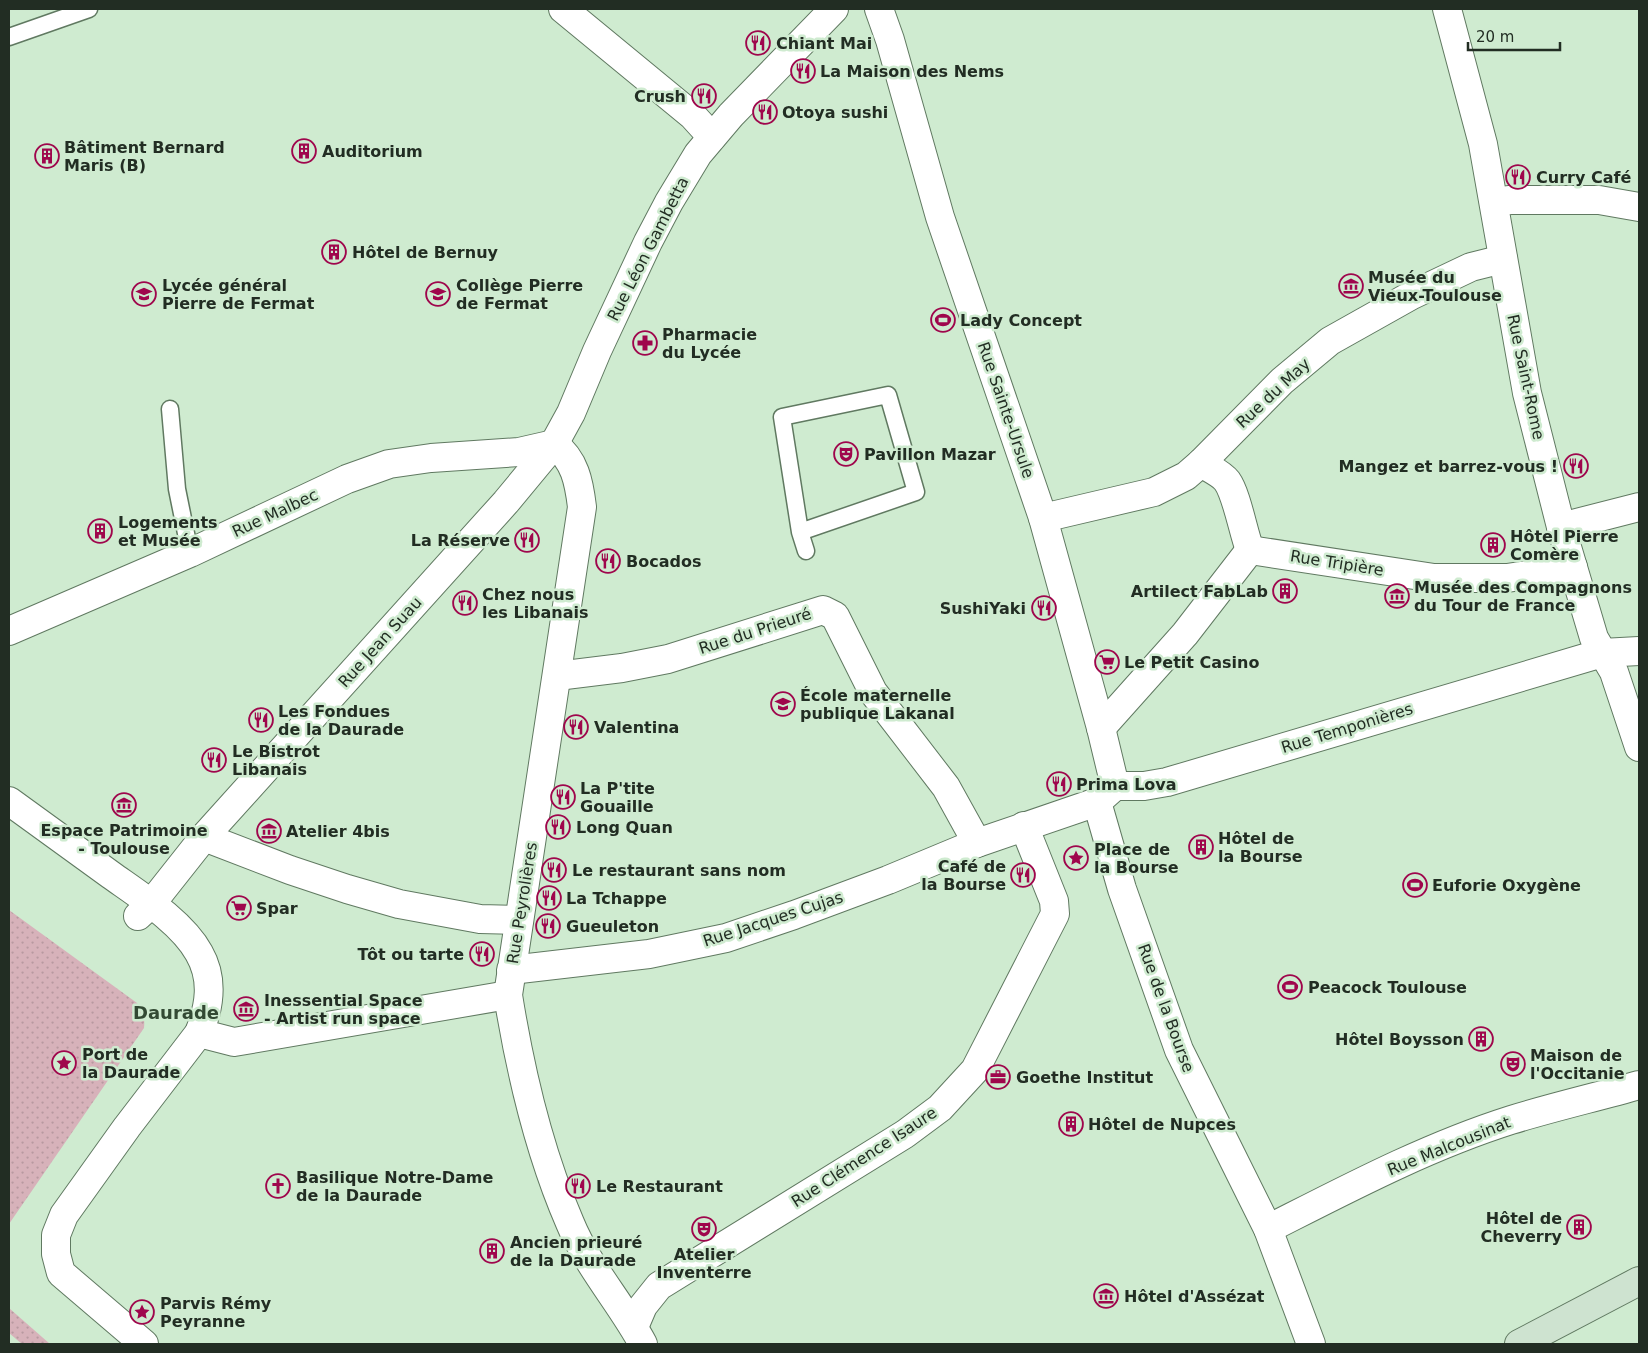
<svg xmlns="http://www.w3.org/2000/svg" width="1648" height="1353" font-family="'DejaVu Sans',sans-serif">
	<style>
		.grass { fill: url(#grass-dots) }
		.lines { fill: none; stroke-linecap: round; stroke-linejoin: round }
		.lane-casing { stroke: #607961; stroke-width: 19 }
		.street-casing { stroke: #607961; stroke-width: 30 }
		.secondary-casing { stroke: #607961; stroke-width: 30 }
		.lane { stroke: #fff; stroke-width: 16 }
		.street { stroke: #fff; stroke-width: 28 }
		.secondary { stroke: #cee3d0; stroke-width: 28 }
		.labels { text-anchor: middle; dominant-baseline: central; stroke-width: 5; stroke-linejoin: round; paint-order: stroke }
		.poi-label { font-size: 16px; font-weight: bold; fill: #222d23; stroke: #cfebd0; text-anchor: start }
		.street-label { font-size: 16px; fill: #222d23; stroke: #cfebd0 }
		.neighbourhood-label { font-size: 18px; font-weight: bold; fill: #324933; stroke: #cfebd0 }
	</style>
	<defs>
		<pattern id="grass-dots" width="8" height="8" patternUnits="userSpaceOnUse" patternTransform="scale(1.25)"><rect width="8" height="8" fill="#d7b2ba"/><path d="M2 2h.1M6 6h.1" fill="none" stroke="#b899a0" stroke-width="1.8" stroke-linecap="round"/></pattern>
	</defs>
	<rect width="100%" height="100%" fill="#cfebd0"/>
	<g class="grass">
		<path d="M9,910l128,93c6,8 8,15 7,25l-135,196z"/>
		<path d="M9,1308l41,36h-28l-13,-11z"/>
	</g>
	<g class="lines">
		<g class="lane-casing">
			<g id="lane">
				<path d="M9,37l80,-28"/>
				<path d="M170,409l7,80 13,64"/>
				<path d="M800,532l116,-40 -28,-97 -106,22 18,115 6,19"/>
			</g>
		</g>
		<g class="street-casing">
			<g id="street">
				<path d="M563,9l130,107 19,21"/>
				<path d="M879,9l11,31 50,177 103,301 58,210 14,58"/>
				<path d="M1447,9l36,135 44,249 34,134 33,111 20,34 25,75"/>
				<path d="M1494,202l16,-2h89l40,7"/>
				<path d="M554,444c21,16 25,38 28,63l-74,488c12,75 32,159 62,228 18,44 51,80 73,121"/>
				<path d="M1201,463c8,5 21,11 26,18 10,14 16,51 23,69"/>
				<path d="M1043,518l111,-26 32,-16 15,-13 81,-82 48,-40 82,-46 59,-28 32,-8"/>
				<path d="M1561,527l78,-20"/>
				<path d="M1250,550l184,28h73l41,-6 25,-5"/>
				<path d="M9,631l181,-78 157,-74 42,-15 42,-6 88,-6 35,-8"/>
				<path d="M557,676l65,-8 46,-9 155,-49 12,6 38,76 73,95 31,56"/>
				<path d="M1101,728l84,-94 65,-84"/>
				<path d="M9,801c34,25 68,49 102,74 28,20 71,47 88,78 15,26 11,53 0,80l-72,94 -63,88 -8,20v19l5,19 83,71"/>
				<path d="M1097,802l25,87 57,161 89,179 43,115"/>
				<path d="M204,837l86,33 57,19 52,15 81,15 39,1"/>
				<path d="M138,916l13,-12 53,-67 302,-335 48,-58 17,-31 26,-62 51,-109 21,-40 29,-48 33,-39 103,-106"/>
				<path d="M511,970l138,-16 77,-16 68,-23 94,-35 89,-37 120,-41 18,-16h29l23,-4 435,-129 37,-2"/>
				<path d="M199,1033l35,9 274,-47"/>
				<path d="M1268,1229c79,-40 158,-82 243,-109 42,-13 86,-23 128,-35"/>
				<path d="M634,1327l9,-21 16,-20 246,-152 35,-26 35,-38 80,-156 -1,-13 -30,-75"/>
			</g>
		</g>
		<g class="secondary-casing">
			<path id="secondary" d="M1519,1344l120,-63"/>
		</g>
		<use href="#lane" class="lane"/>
		<use href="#street" class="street"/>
		<use href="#secondary" class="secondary"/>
	</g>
	<defs>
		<g id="restaurant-ring" transform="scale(1.25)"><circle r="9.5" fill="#cfebd0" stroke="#9f064c" stroke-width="1.5"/><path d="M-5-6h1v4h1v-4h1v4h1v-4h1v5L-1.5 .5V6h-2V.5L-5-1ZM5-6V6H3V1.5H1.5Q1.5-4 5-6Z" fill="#9f064c"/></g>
		<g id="building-ring" transform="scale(1.25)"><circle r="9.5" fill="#cfebd0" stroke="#9f064c" stroke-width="1.5"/><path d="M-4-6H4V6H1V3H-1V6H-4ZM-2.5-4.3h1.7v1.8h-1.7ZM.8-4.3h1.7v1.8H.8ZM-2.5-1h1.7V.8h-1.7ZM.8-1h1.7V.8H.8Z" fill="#9f064c"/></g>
		<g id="museum-ring" transform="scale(1.25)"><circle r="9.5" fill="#cfebd0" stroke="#9f064c" stroke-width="1.5"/><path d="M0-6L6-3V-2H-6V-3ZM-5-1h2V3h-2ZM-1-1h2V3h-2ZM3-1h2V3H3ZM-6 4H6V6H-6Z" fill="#9f064c"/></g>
		<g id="school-ring" transform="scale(1.25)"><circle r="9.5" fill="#cfebd0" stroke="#9f064c" stroke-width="1.5"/><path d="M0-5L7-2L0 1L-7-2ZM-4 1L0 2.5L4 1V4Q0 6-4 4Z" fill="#9f064c"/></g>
		<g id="stadium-ring" transform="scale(1.25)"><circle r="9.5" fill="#cfebd0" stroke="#9f064c" stroke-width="1.5"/><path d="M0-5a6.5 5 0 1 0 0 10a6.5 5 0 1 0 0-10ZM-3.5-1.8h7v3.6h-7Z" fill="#9f064c"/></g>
		<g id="pharmacy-ring" transform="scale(1.25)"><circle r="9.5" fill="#cfebd0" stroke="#9f064c" stroke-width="1.5"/><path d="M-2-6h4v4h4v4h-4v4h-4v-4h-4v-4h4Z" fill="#9f064c"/></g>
		<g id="theatre-ring" transform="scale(1.25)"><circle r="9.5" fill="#cfebd0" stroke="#9f064c" stroke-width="1.5"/><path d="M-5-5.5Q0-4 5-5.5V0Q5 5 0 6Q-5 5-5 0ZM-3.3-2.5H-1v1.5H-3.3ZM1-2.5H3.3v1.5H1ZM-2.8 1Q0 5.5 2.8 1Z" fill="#9f064c"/></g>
		<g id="supermarket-ring" transform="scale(1.25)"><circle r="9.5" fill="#cfebd0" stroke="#9f064c" stroke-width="1.5"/><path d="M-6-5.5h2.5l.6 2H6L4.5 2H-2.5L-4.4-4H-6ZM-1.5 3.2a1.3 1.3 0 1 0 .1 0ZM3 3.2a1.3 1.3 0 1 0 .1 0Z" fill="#9f064c"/></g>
		<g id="sight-ring" transform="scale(1.25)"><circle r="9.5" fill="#cfebd0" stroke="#9f064c" stroke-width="1.5"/><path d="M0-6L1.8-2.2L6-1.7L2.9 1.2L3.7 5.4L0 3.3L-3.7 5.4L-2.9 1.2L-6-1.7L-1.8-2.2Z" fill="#9f064c"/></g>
		<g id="office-ring" transform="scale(1.25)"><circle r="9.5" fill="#cfebd0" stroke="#9f064c" stroke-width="1.5"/><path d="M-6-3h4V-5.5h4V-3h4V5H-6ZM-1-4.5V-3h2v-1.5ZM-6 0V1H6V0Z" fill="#9f064c"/></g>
		<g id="church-ring" transform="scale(1.25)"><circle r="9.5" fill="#cfebd0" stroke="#9f064c" stroke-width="1.5"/><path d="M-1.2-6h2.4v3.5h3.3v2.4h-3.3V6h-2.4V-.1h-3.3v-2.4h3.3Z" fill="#9f064c"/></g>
	</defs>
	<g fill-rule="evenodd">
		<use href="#restaurant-ring" x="758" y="43"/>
		<use href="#restaurant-ring" x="803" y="71"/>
		<use href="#restaurant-ring" x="704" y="96"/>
		<use href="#restaurant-ring" x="765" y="112"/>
		<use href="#building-ring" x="304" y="151"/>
		<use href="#building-ring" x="47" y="156"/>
		<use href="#restaurant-ring" x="1518" y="177"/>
		<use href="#building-ring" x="334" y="252"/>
		<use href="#museum-ring" x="1351" y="286"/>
		<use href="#school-ring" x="144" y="294"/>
		<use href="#school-ring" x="438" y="294"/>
		<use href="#stadium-ring" x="943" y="320"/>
		<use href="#pharmacy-ring" x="645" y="343"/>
		<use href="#theatre-ring" x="846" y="454"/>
		<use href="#restaurant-ring" x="1576" y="466"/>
		<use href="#building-ring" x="100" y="531"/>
		<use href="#restaurant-ring" x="527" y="540"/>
		<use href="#building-ring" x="1493" y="545"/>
		<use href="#restaurant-ring" x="608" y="561"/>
		<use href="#building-ring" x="1285" y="591"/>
		<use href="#museum-ring" x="1397" y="596"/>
		<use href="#restaurant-ring" x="465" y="603"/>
		<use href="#restaurant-ring" x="1044" y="608"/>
		<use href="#supermarket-ring" x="1107" y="662"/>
		<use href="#school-ring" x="783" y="704"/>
		<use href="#restaurant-ring" x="261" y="720"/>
		<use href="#restaurant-ring" x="576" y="727"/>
		<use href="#restaurant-ring" x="214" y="760"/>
		<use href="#restaurant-ring" x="1059" y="784"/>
		<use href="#restaurant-ring" x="563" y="797"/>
		<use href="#museum-ring" x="124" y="805"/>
		<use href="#restaurant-ring" x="558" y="827"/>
		<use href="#museum-ring" x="269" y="831"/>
		<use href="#building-ring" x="1201" y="847"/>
		<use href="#sight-ring" x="1076" y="858"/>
		<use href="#restaurant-ring" x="554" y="870"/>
		<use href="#restaurant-ring" x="1023" y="875"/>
		<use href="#stadium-ring" x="1415" y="885"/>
		<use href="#restaurant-ring" x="549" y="898"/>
		<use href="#supermarket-ring" x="239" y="908"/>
		<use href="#restaurant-ring" x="548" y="926"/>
		<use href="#restaurant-ring" x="482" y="954"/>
		<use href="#stadium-ring" x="1290" y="987"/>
		<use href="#museum-ring" x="246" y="1009"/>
		<use href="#building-ring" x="1481" y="1039"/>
		<use href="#sight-ring" x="64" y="1063"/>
		<use href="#theatre-ring" x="1513" y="1064"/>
		<use href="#office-ring" x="998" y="1077"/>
		<use href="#building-ring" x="1071" y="1124"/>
		<use href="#church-ring" x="278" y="1186"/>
		<use href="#restaurant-ring" x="578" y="1186"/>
		<use href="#building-ring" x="1579" y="1227"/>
		<use href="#theatre-ring" x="704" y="1229"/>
		<use href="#building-ring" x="492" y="1251"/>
		<use href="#museum-ring" x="1106" y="1296"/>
		<use href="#sight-ring" x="142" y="1312"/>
	</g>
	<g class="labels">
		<g class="poi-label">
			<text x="776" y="43">Chiant Mai</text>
			<text x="820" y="71">La Maison des Nems</text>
			<text x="686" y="96" text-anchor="end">Crush</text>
			<text x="782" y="112">Otoya sushi</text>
			<text x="64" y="147">Bâtiment Bernard<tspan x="64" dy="18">Maris (B)</tspan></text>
			<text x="322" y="151">Auditorium</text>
			<text x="1536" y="177">Curry Café</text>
			<text x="352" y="252">Hôtel de Bernuy</text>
			<text x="1368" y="277">Musée du<tspan x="1368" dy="18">Vieux-Toulouse</tspan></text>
			<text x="162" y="285">Lycée général<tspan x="162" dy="18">Pierre de Fermat</tspan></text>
			<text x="456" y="285">Collège Pierre<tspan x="456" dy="18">de Fermat</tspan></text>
			<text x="960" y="320">Lady Concept</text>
			<text x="662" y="334">Pharmacie<tspan x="662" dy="18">du Lycée</tspan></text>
			<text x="864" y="454">Pavillon Mazar</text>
			<text x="1558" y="466" text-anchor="end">Mangez et barrez-vous !</text>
			<text x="118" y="522">Logements<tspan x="118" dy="18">et Musée</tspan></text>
			<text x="1510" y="536">Hôtel Pierre<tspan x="1510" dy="18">Comère</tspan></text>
			<text x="510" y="540" text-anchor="end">La Réserve</text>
			<text x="626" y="561">Bocados</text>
			<text x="1414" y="587">Musée des Compagnons<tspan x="1414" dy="18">du Tour de France</tspan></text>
			<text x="1268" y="591" text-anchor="end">Artilect FabLab</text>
			<text x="482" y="594">Chez nous<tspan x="482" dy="18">les Libanais</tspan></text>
			<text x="1026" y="608" text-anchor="end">SushiYaki</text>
			<text x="1124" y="662">Le Petit Casino</text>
			<text x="800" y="695">École maternelle<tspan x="800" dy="18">publique Lakanal</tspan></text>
			<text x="278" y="711">Les Fondues<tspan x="278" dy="18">de la Daurade</tspan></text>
			<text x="594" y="727">Valentina</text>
			<text x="232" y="751">Le Bistrot<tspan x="232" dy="18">Libanais</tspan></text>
			<text x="1076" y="784">Prima Lova</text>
			<text x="580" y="788">La P'tite<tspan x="580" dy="18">Gouaille</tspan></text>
			<text x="576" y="827">Long Quan</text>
			<text x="124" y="830" text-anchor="middle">Espace Patrimoine<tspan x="124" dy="18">- Toulouse</tspan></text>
			<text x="286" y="831">Atelier 4bis</text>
			<text x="1218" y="838">Hôtel de<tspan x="1218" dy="18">la Bourse</tspan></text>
			<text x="1094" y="849">Place de<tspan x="1094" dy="18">la Bourse</tspan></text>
			<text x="1006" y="866" text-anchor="end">Café de<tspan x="1006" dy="18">la Bourse</tspan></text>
			<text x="572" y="870">Le restaurant sans nom</text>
			<text x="1432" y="885">Euforie Oxygène</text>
			<text x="566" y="898">La Tchappe</text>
			<text x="256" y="908">Spar</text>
			<text x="566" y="926">Gueuleton</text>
			<text x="464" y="954" text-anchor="end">Tôt ou tarte</text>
			<text x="1308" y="987">Peacock Toulouse</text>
			<text x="264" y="1000">Inessential Space<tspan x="264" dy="18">- Artist run space</tspan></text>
			<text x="1464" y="1039" text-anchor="end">Hôtel Boysson</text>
			<text x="82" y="1054">Port de<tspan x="82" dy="18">la Daurade</tspan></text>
			<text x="1530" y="1055">Maison de<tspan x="1530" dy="18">l'Occitanie</tspan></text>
			<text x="1016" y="1077">Goethe Institut</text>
			<text x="1088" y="1124">Hôtel de Nupces</text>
			<text x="296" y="1177">Basilique Notre-Dame<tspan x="296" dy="18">de la Daurade</tspan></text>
			<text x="596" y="1186">Le Restaurant</text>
			<text x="1562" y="1218" text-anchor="end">Hôtel de<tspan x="1562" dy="18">Cheverry</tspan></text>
			<text x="510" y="1242">Ancien prieuré<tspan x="510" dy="18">de la Daurade</tspan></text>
			<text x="704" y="1254" text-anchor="middle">Atelier<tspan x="704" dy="18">Inventerre</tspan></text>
			<text x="1124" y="1296">Hôtel d'Assézat</text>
			<text x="160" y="1303">Parvis Rémy<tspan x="160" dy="18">Peyranne</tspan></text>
		</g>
		<g class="street-label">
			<text transform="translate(648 249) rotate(-63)">Rue Léon Gambetta</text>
			<text transform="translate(1526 377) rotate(78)">Rue Saint-Rome</text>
			<text transform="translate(1273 393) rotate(-43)">Rue du May</text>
			<text transform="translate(1006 410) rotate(71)">Rue Sainte-Ursule</text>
			<text transform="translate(275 513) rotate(-25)">Rue Malbec</text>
			<text transform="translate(1337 563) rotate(9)">Rue Tripière</text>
			<text transform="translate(755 631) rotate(-18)">Rue du Prieuré</text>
			<text transform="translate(380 642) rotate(-48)">Rue Jean Suau</text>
			<text transform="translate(1347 728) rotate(-17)">Rue Temponières</text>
			<text transform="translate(522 903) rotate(-81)">Rue Peyrolières</text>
			<text transform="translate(773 919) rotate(-18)">Rue Jacques Cujas</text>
			<text transform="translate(1166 1008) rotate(70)">Rue de la Bourse</text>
			<text transform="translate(1449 1146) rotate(-22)">Rue Malcousinat</text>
			<text transform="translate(864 1157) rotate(-33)">Rue Clémence Isaure</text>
		</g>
		<g class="neighbourhood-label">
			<text x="176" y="1012">Daurade</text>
		</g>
	</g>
	<rect width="1648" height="1353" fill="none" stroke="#222d23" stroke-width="20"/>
	<path d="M1468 42v8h92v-8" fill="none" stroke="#222d23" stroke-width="2.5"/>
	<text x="1476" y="42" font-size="15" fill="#222d23" stroke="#cfebd0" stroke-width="4" paint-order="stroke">20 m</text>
</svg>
